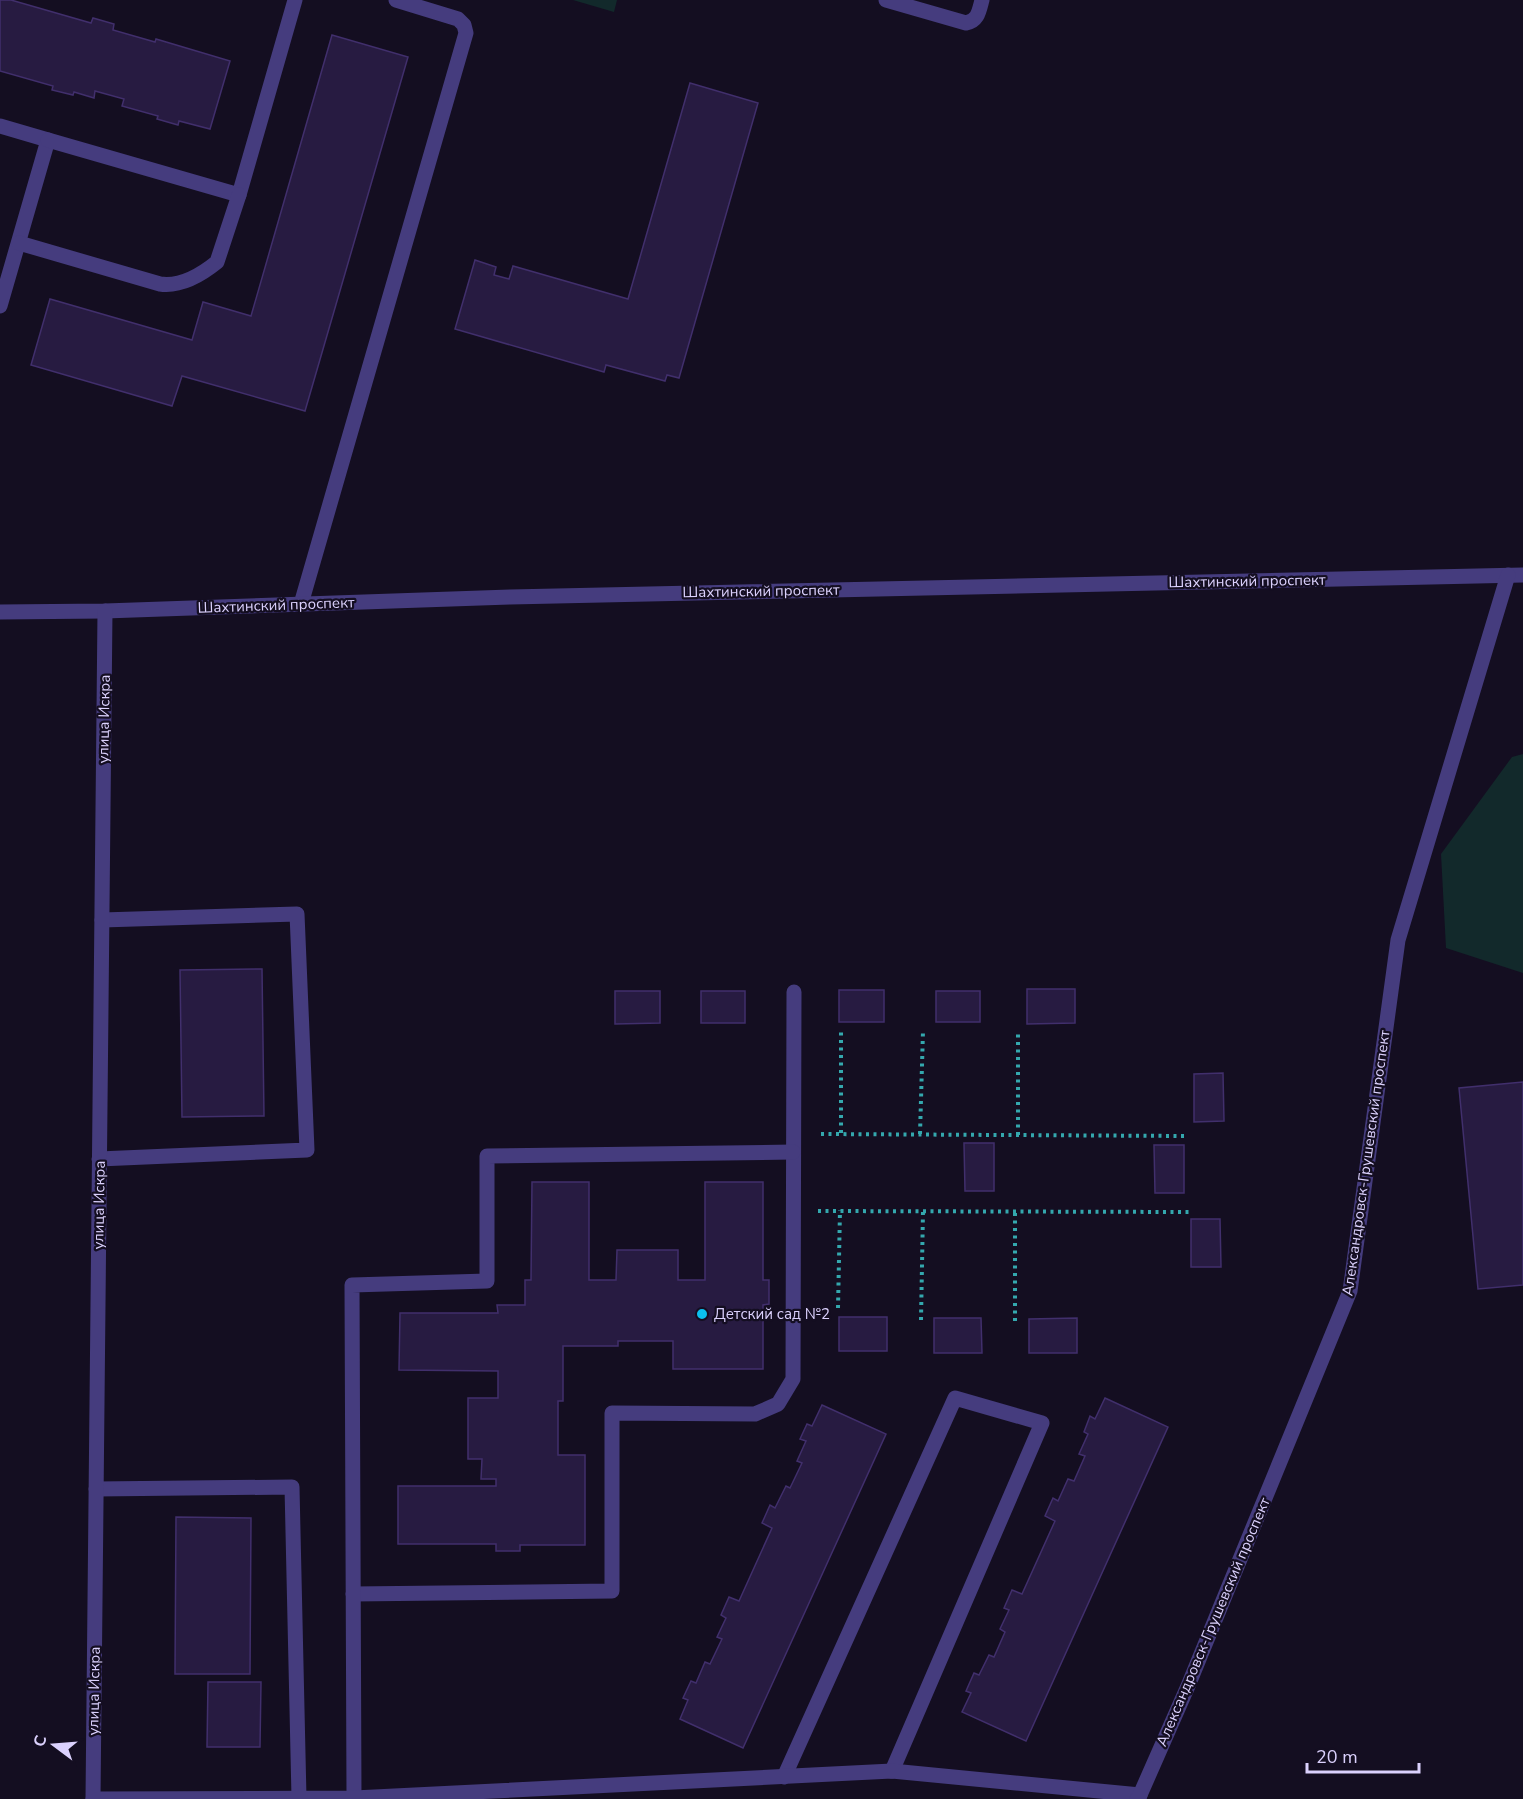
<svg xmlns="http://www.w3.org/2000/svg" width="1523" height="1799" font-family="'Nunito Sans',sans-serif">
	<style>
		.green { fill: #12292b }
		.building { fill: #271b41; stroke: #412f6c; stroke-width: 1.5 }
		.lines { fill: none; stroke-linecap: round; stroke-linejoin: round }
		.path { stroke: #34a8ae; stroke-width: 4; stroke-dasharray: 3 4.5; stroke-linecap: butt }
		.lane { stroke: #453c7e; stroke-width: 15 }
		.street { stroke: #453c7e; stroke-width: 15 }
		.poi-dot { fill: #0bc0ef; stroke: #140e21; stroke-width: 2 }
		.labels { text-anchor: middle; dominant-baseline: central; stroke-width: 4.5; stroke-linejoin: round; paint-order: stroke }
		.street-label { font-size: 15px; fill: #dbd1fd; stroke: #140e21 }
		.poi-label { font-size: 15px; fill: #dbd1fd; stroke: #140e21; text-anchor: start }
	</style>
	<rect width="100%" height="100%" fill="#140e21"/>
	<g class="green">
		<path d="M573,0h44l-3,12z"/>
		<path d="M1523,754v219l-77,-25 -5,-94 71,-97z"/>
	</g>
	<g class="building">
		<path d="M0,0h11l80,23 2,-5 21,6 -1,6 42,12 1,-3 74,22 -20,68 -31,-8 -1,4 -21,-6 1,-3 -36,-10 2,-7 -29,-8 -1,7 -20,-6 -1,3 -21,-5 1,-4 -53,-15z"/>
		<path d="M332,35l76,22 -103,354 -123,-35 -10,30 -141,-41 19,-66 142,41 11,-38 48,14z"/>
		<path d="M690,83l68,20 -79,275 -12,-3 -2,6 -59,-16 -2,7 -149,-43 20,-69 21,7 -2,8 15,4 4,-13 115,33z"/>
		<path d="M262,969l2,147 -82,1 -2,-147z"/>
		<path d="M1027,989h48v34l-48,1z"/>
		<rect x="839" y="990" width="45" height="32"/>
		<path d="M615,991h45v32l-45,1z"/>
		<rect x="701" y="991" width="44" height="32"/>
		<rect x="936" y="991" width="44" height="31"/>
		<path d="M1223,1073l1,48 -30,1v-48z"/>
		<path d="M1523,1082v203l-45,4 -19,-201z"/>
		<path d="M964,1143h30v48h-29z"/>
		<path d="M1154,1145h30v48h-29z"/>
		<path d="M532,1182h57v98h27l1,-30h61v30h27v-98h58v98h6v24l-6,1v64h-90v-28h-55v5h-55v55h-5v54h27v90h-65v6h-24v-7h-98v-58h98v-7h-15l1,-20h-14v-61h30v-27l-99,-1 1,-57h98l-1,-8h28v-25h6z"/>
		<path d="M1191,1219h29l1,48h-30z"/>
		<rect x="839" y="1317" width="48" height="34"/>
		<path d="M934,1318h47l1,35h-48z"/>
		<path d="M1077,1318v35h-48v-34z"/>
		<path d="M1105,1398l63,29 -142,314 -64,-29 9,-19 -5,-2 8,-18 5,2 10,-20 5,2 11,-25 -5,-3 9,-19 -5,-2 8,-18 10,4 33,-73 -10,-5 8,-18 5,3 10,-22 6,2 11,-25 -6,-2 9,-20 -4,-2 6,-16 5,3z"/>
		<path d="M822,1405l64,29 -143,314 -63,-29 8,-19 -5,-2 8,-17 5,2 9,-21 5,2 12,-25 -5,-2 9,-19 -5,-3 8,-18 10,4 33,-73 -10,-5 8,-18 5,3 11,-22 4,2 12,-25 -5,-2 9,-20 -6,-2 7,-15 5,2z"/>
		<path d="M176,1517l75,1 -1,156h-75z"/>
		<path d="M208,1682h53l-1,65h-53z"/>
	</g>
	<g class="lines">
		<g class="path">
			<path d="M841,1133v-101"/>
			<path d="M821,1134l366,2"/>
			<path d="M920,1134l3,-103"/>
			<path d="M1018,1135v-103"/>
			<path d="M818,1211l372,1"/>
			<path d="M838,1308l2,-98"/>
			<path d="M921,1320l2,-109"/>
			<path d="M1015,1321v-110"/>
		</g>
		<g class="lane">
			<path d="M886,0l80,23c12,-2 13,-12 16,-23"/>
			<path d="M0,126l48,14 -48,166"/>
			<path d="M48,140l191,55 56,-195"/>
			<path d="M19,243l141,41c21,3 41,-9 57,-22l22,-67"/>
			<path d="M301,604l165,-571 -2,-8 -6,-6 -62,-19"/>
			<path d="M99,1159l208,-9 -10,-236 -195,6"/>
			<path d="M96,1489l196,-2 7,311"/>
			<path d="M353,1594l259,-3v-178l143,1 23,-10 15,-25 1,-387"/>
			<path d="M784,1777l171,-379 87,25 -150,348"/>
			<path d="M354,1798l-2,-513 135,-4v-125l306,-4"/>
			<path d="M93,1799l261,-1 538,-27 248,24"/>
		</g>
		<g class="street">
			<path d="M0,612l105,-1 405,-14 1013,-22"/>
			<path d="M93,1799l12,-1188"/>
			<path d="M1137,1799l3,-4 48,-109 162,-395 48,-351 110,-365"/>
		</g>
	</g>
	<circle class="poi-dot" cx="702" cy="1314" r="6"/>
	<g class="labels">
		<g class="street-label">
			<text transform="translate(1247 581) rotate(-1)">Шахтинский проспект</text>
			<text transform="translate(761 591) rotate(-1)">Шахтинский проспект</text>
			<text transform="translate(276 605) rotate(-2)">Шахтинский проспект</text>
			<text transform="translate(104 719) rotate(-89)">улица Искра</text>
			<text transform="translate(1366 1163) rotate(-82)">Александровск-Грушевский проспект</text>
			<text transform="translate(99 1205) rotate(-89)">улица Искра</text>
			<text transform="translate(1213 1622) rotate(-67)">Александровск-Грушевский проспект</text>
			<text transform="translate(94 1691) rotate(-89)">улица Искра</text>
		</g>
		<g class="poi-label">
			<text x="714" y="1314">Детский сад №2</text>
		</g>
	</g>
	<g transform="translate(54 1745) rotate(286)" stroke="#140e21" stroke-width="4.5" paint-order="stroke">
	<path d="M0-4.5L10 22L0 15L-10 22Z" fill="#dbd1fd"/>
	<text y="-9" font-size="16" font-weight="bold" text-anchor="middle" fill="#dbd1fd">С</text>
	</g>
	<path d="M1307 1763v9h112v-9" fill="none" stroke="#dbd1fd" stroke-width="3"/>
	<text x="1316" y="1763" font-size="18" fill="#dbd1fd" stroke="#140e21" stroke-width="4.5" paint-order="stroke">20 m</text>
</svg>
